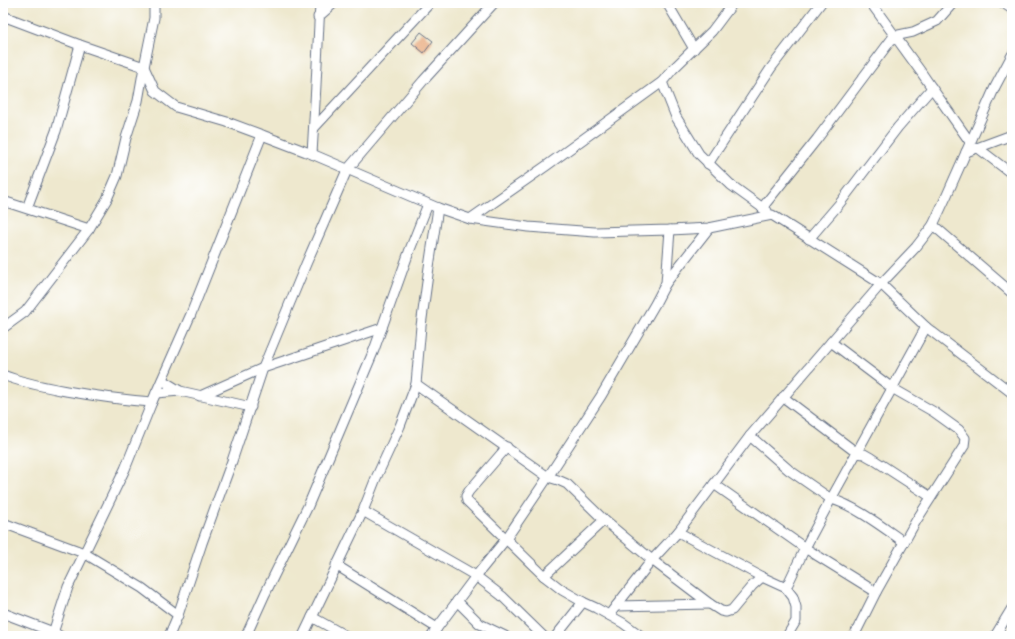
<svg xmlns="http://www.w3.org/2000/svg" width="1015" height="639" font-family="Pangolin,sans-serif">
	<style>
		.building { fill: #eab187 }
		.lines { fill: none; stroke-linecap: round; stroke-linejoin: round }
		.minor-casing { stroke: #657085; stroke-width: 11 }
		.minor { stroke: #fff; stroke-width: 9 }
	</style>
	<rect width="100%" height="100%" fill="#fff"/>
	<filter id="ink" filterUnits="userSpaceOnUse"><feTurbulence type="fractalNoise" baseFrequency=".025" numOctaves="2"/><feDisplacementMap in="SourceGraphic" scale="8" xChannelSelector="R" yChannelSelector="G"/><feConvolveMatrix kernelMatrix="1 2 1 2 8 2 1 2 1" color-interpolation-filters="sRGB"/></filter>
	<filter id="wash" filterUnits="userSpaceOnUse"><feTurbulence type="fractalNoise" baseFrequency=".012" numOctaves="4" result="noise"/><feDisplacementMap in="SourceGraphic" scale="16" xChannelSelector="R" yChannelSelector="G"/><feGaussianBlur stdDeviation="0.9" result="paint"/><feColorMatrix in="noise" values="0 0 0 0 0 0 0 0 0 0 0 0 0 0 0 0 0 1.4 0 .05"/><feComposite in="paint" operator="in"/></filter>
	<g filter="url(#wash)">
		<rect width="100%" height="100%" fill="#eee8ce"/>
		<g id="blocks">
			<path class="building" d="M421,32l12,9 -9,12 -12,-10z"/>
		</g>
	</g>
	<g filter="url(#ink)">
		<use href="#blocks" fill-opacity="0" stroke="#657085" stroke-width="1"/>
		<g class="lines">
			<g class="minor-casing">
				<g id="minor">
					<path d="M667,3l27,46"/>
					<path d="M871,3l50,69 11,16 38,54"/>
					<path d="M1003,3l9,6"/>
					<path d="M3,16l77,29 64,22 11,24 21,16 51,15 35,13 50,19 126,54 32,11 58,8 67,5 75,-2 39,-2 63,-13 109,69 45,43 86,66"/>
					<path d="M318,17l16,-14"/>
					<path d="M662,82l14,35 23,37 32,31 36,26"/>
					<path d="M314,128l116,-125"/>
					<path d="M978,148l34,26"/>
					<path d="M966,152l46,-17"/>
					<path d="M312,154l4,-69 4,-82"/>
					<path d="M708,164l63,-96 50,-65"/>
					<path d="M3,201l86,28"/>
					<path d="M27,208l29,-77 24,-86"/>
					<path d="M762,208l55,-69 77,-103 19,-4 24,-11 16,-18"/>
					<path d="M470,219l76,-53 116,-84 11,-13 39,-38 21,-28"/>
					<path d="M933,225l79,68"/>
					<path d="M809,239l31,-36 58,-76 34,-39"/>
					<path d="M666,283l4,-53"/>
					<path d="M3,328l22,-16 64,-83 18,-30 10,-23 9,-38 12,-37 6,-34 10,-49v-15"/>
					<path d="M831,342l61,46 42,24 25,18 6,8 -1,8 -48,75 -40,71 -22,44"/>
					<path d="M3,375c20,8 42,12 63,16 29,5 57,9 86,11"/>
					<path d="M162,380l18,11 71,16"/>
					<path d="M416,384l132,93 10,3 9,4 37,36 48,40 58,44 11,7 5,1 6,-2 20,-24 10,-9"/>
					<path d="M156,393l24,-2"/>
					<path d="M200,396l63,-28 119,-40"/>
					<path d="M783,397l74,56 7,1 7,4 60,39"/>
					<path d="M750,436l39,34 42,29c23,6 53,29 73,43"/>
					<path d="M507,447l-38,44 -3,5 1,5 77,75 18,14 21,12 13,6 27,15 18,13"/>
					<path d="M714,484l91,64 71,44"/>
					<path d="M363,511l113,65 26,20 41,40"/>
					<path d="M3,523l81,30 58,35 36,27"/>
					<path d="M678,532l84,45 24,11 19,-40 26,-49 95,-172"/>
					<path d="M336,565l101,63"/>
					<path d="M544,576l60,-56"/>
					<path d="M786,588l7,9 3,10v14l-9,15"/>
					<path d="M457,601l23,23 25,12"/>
					<path d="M616,606l94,-2"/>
					<path d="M3,613l50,19 7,4"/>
					<path d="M609,615l43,-55 26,-28 72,-96 131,-152 35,-37 17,-22 14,-30 48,-108 17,-32"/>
					<path d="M312,617l34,19"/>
					<path d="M52,636l16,-49 57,-118 27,-67 39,-88 71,-179"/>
					<path d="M169,636l9,-21 24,-72 30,-82 31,-93 43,-104 41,-94 76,-89 71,-78"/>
					<path d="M246,636l19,-42 43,-88 66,-156 35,-98 19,-48"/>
					<path d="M303,636l60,-125 13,-33 24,-52 16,-42 5,-58 8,-59 9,-59"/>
					<path d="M432,636l5,-8 39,-52 30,-37 42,-62 53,-81 54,-92 11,-21 43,-55"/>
					<path d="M556,636l27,-34"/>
					<path d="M995,636l17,-28"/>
				</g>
			</g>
			<use href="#minor" class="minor"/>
		</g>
	</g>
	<rect width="1015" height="639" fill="none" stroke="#fff" stroke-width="16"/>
</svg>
